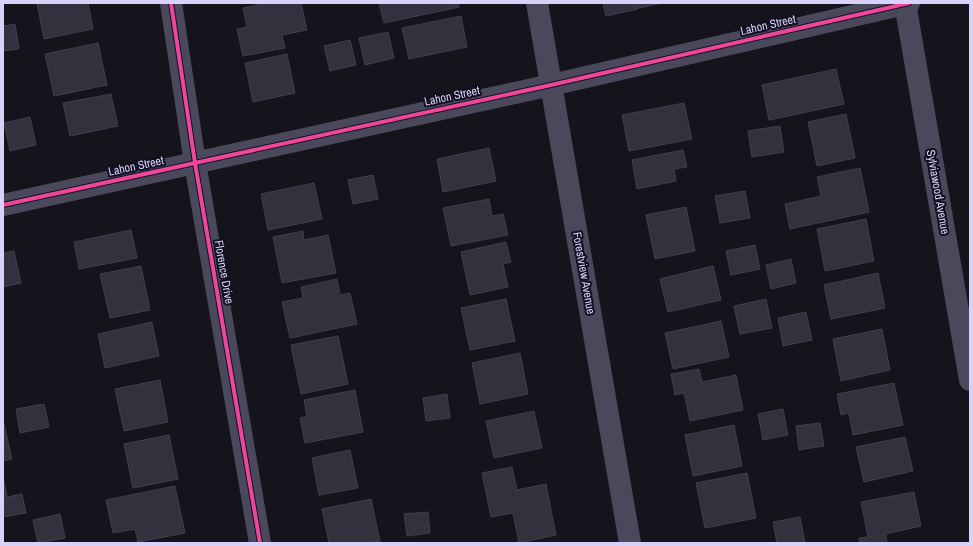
<svg xmlns="http://www.w3.org/2000/svg" width="973" height="546" font-family="'Archivo Narrow',sans-serif">
	<style>
		.building { fill: #33313e; stroke: #423e4f }
		.lines { fill: none; stroke-linecap: round; stroke-linejoin: round }
		.minor { stroke: #4a495c; stroke-width: 22 }
		.cycleway-casing { stroke: #120f20; stroke-width: 6 }
		.cycleway { stroke: #ed469a; stroke-width: 4 }
		.labels { text-anchor: middle; dominant-baseline: central; stroke-width: 4; stroke-linejoin: round; paint-order: stroke }
		.street-label { font-size: 12px; fill: #d8d2fb; stroke: #120f20 }
	</style>
	<rect width="100%" height="100%" fill="#15131c"/>
	<g class="building">
		<path d="M37,3h51l5,26 -49,10z"/>
		<path d="M267,3h34l6,27 -25,5 3,13 -42,8 -6,-27 10,-2 -4,-19z"/>
		<path d="M379,3h79l1,4 -75,16z"/>
		<path d="M603,3h33l2,6 -32,7z"/>
		<path d="M638,3h24l-23,5z"/>
		<path d="M461,16l6,31 -58,12 -7,-31z"/>
		<path d="M15,24l4,25 -16,2v-25z"/>
		<path d="M388,32l6,26 -29,7 -6,-27z"/>
		<path d="M350,40l6,25 -26,6 -6,-25z"/>
		<path d="M98,43l9,42 -53,11 -9,-42z"/>
		<path d="M287,54l8,39 -42,9 -8,-39z"/>
		<path d="M836,69l8,35 -75,16 -7,-35z"/>
		<path d="M111,94l7,32 -48,10 -7,-33z"/>
		<path d="M684,103l8,36 -63,12 -7,-36z"/>
		<path d="M846,114l9,44 -38,8 -9,-44z"/>
		<path d="M30,117l6,28 -26,6 -6,-28z"/>
		<path d="M780,126l4,26 -32,5 -4,-26z"/>
		<path d="M489,148l7,33 -53,11 -6,-33z"/>
		<path d="M683,150l4,17 -13,2 2,12 -39,8 -5,-29z"/>
		<path d="M860,168l9,44 -79,17 -5,-25 36,-8 -4,-19z"/>
		<path d="M373,175l5,24 -25,5 -5,-24z"/>
		<path d="M314,183l8,36 -54,11 -7,-36z"/>
		<path d="M745,191l5,27 -30,5 -5,-27z"/>
		<path d="M489,199l3,17 11,-2 5,21 -57,11 -8,-38z"/>
		<path d="M686,207l9,44 -40,8 -9,-44z"/>
		<path d="M866,219l8,42 -49,10 -8,-42z"/>
		<path d="M131,230l6,28 -58,11 -5,-27z"/>
		<path d="M303,231l1,9 24,-5 8,38 -54,10 -9,-46z"/>
		<path d="M506,242l5,20 -8,2 5,23 -38,8 -9,-43z"/>
		<path d="M755,245l5,24 -29,6 -5,-24z"/>
		<path d="M14,251l7,32 -18,4v-34z"/>
		<path d="M791,259l5,24 -25,6 -5,-24z"/>
		<path d="M141,266l9,44 -40,8 -10,-44z"/>
		<path d="M713,266l8,34 -53,12 -8,-33z"/>
		<path d="M878,273l7,35 -54,11 -7,-34z"/>
		<path d="M337,279l3,16 10,-2 7,31 -67,14 -8,-36 21,-4 -2,-11z"/>
		<path d="M506,299l9,42 -45,9 -9,-42z"/>
		<path d="M766,299l6,29 -32,6 -6,-28z"/>
		<path d="M806,312l6,28 -29,6 -5,-28z"/>
		<path d="M721,321l8,36 -56,12 -8,-36z"/>
		<path d="M152,322l7,34 -54,12 -7,-34z"/>
		<path d="M882,329l8,41 -49,11 -8,-42z"/>
		<path d="M338,336l10,48 -47,10 -10,-49z"/>
		<path d="M520,353l8,41 -48,10 -8,-41z"/>
		<path d="M699,369l3,13 34,-7 7,35 -53,11 -6,-28 -9,2 -4,-21z"/>
		<path d="M160,380l8,42 -44,9 -9,-42z"/>
		<path d="M894,383l9,42 -50,10 -4,-22 -8,2 -4,-21z"/>
		<path d="M355,390l8,42 -58,11 -5,-25 7,-2 -3,-16z"/>
		<path d="M447,394l3,24 -24,3 -3,-23z"/>
		<path d="M44,404l5,23 -29,6 -4,-24z"/>
		<path d="M783,409l5,26 -25,5 -5,-26z"/>
		<path d="M534,411l8,37 -48,10 -8,-37z"/>
		<path d="M3,420l9,39 -9,2z"/>
		<path d="M820,423l4,23 -25,4 -3,-24z"/>
		<path d="M734,425l8,41 -49,10 -8,-41z"/>
		<path d="M169,435l9,44 -45,9 -9,-44z"/>
		<path d="M905,437l8,34 -49,11 -8,-35z"/>
		<path d="M350,450l8,38 -39,7 -7,-37z"/>
		<path d="M512,467l5,23 29,-6 10,51 -37,8 -6,-30 -22,4 -9,-44z"/>
		<path d="M747,473l9,45 -51,10 -9,-45z"/>
		<path d="M3,476l4,21 15,-3 4,19 -23,4z"/>
		<path d="M175,486l10,47 -47,9 -3,-13 -22,4 -7,-33z"/>
		<path d="M914,492l7,34 -35,8 1,9h-28v-5l9,-1 -7,-35z"/>
		<path d="M371,499l9,42 -11,2h-40l-7,-34z"/>
		<path d="M428,512l2,21 -23,3 -3,-22z"/>
		<path d="M60,514l5,24 -27,5 -5,-23z"/>
		<path d="M800,517l5,26h-28l-4,-21z"/>
	</g>
	<g class="lines">
		<g class="minor">
			<path d="M171,3l24,160 65,380"/>
			<path d="M537,3l93,540"/>
			<path d="M905,3l65,377"/>
			<path d="M3,205l548,-120 358,-82"/>
		</g>
		<g class="cycleway-casing">
			<g id="cycleway">
				<path d="M171,3l24,160 65,380"/>
				<path d="M3,205l548,-120 358,-82"/>
			</g>
		</g>
		<use href="#cycleway" class="cycleway"/>
	</g>
	<g class="labels">
		<g class="street-label">
			<text transform="translate(768 25) rotate(-13)">Lahon Street</text>
			<text transform="translate(452 96) rotate(-12)">Lahon Street</text>
			<text transform="translate(136 166) rotate(-12)">Lahon Street</text>
			<text transform="translate(938 192) rotate(80)">Sylviawood Avenue</text>
			<text transform="translate(224 272) rotate(80)">Florence Drive</text>
			<text transform="translate(584 273) rotate(80)">Forestview Avenue</text>
		</g>
	</g>
	<rect width="973" height="546" fill="none" stroke="#d8d2fb" stroke-width="8"/>
</svg>
